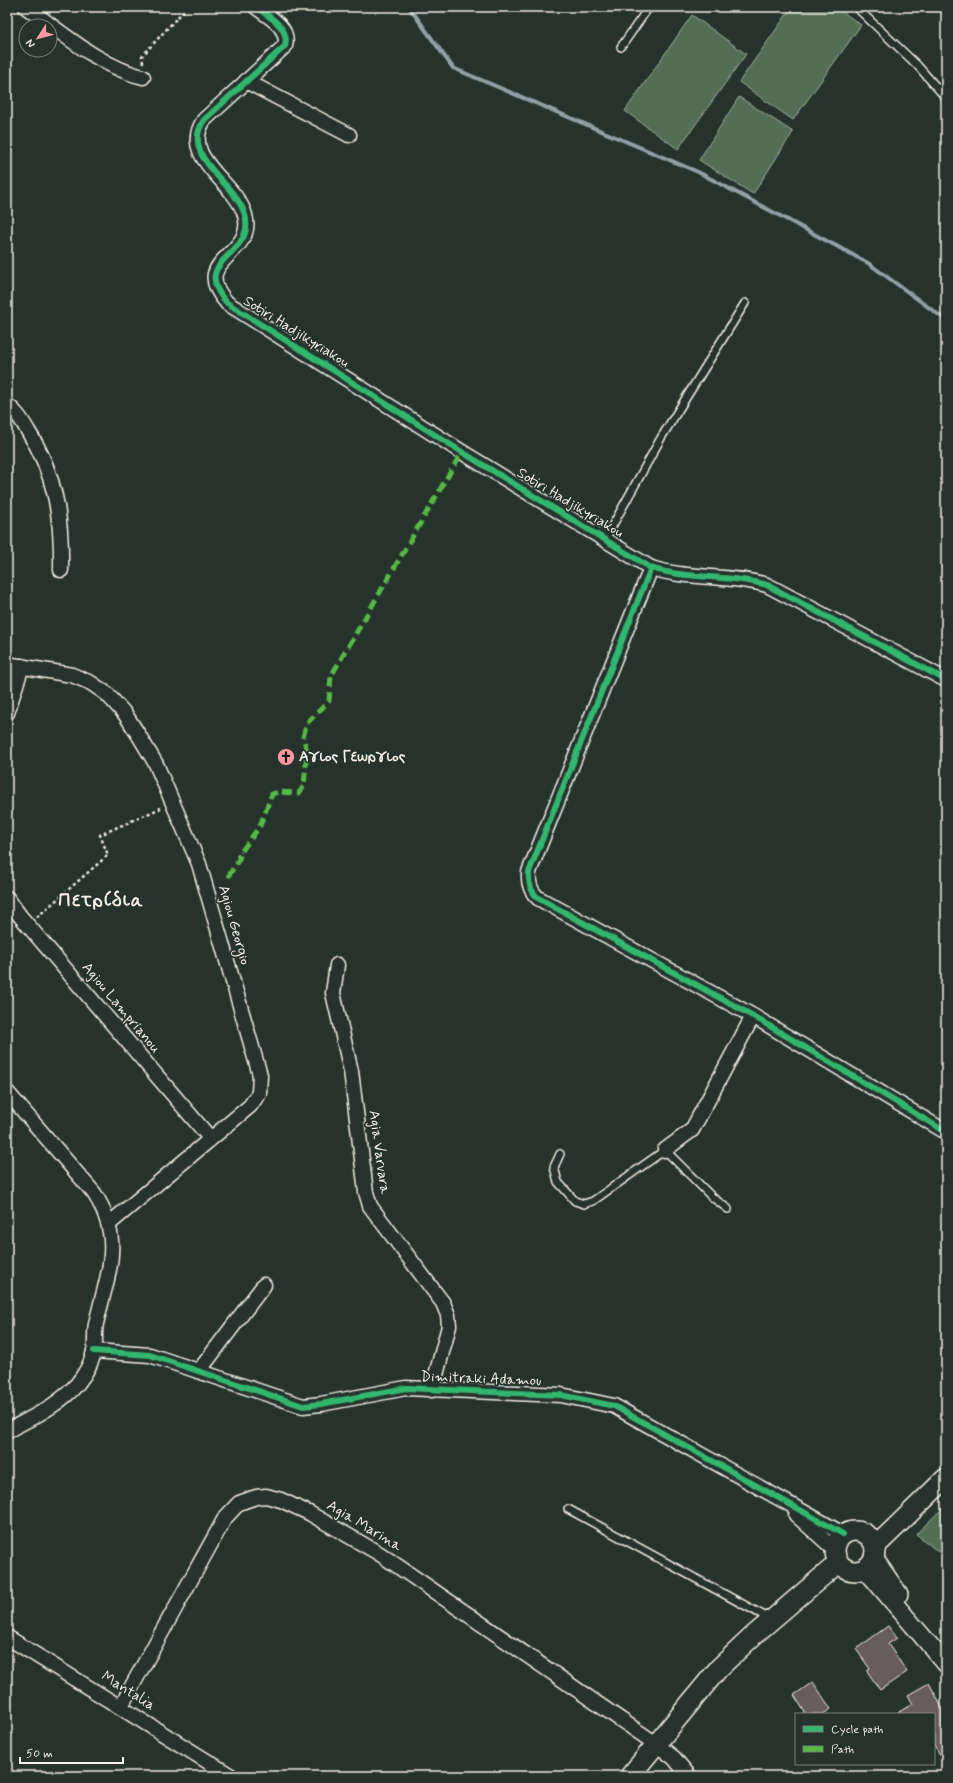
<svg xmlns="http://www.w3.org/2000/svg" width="953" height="1783" font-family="Mynerve,sans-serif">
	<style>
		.green { fill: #526e55; stroke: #a3b09e }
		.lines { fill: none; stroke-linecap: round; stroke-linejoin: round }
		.stream { stroke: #92a1a4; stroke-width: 4 }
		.building { fill: #675c5e; stroke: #f4f1e8 }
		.service-casing { stroke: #f4f1e8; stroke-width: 10 }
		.minor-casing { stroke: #f4f1e8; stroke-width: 17 }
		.tertiary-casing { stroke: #f4f1e8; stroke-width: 20 }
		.secondary-casing { stroke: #f4f1e8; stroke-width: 22 }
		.path { stroke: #f4f1e8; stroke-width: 2.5; stroke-dasharray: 3 3; stroke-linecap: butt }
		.service { stroke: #26332d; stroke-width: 7 }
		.minor { stroke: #26332d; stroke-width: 14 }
		.tertiary { stroke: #26332d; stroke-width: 17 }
		.secondary { stroke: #26332d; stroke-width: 19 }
		.quiet { stroke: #58b947; stroke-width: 5; stroke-dasharray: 10 5; stroke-linecap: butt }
		.cycleway-casing { stroke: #26332d; stroke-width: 8 }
		.cycleway { stroke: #33b770; stroke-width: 6 }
		.labels { text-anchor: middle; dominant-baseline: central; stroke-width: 3.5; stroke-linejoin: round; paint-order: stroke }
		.street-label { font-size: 15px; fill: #f4f1e8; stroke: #26332d }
		.poi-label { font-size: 15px; font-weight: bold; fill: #f4f1e8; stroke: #26332d; text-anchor: start }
		.district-label { font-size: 19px; font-weight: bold; letter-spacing: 1px; fill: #f4f1e8; stroke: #26332d }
	</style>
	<rect width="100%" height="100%" fill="#26332d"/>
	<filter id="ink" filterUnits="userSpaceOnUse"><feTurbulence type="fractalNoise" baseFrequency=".025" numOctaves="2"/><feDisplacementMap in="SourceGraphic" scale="8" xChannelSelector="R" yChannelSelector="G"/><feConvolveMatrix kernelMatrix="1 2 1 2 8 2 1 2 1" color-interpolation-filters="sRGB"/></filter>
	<g filter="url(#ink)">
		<g class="green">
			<path d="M792,7h44l25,18 -68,95 -54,-38z"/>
			<path d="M692,15l54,39 -68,95 -53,-38z"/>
			<path d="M739,97l54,35 -40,62 -54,-34z"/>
			<path d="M946,1505v53l-30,-24z"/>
		</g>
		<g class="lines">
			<path class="stream" d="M409,7l44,61 245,104 170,91 78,57"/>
		</g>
		<g class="building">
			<path d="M888,1626l9,12 -9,6 19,28 -27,18 -13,-19 3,-2 -14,-20z"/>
			<path d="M813,1682l18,27 -8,5h-17l-12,-19z"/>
			<path d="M929,1683l17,32v49l-12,-19v-31h-39l18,-10 -5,-9z"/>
		</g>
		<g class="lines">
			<g class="service-casing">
				<g id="service">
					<path d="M856,7l61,58 29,33"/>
					<path d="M621,47l28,-40"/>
					<path d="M605,539l56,-101 84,-135"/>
					<path d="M560,1154l-6,13 4,15 17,19 9,3 9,-3 72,-51 47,47 16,12"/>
					<path d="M568,1509l202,110"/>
				</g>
			</g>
			<g class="minor-casing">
				<g id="minor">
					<path d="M26,7c34,24 76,61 117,70"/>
					<path d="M256,7c13,10 34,20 29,39l-81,74c-25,38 31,61 41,95 12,42 -58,43 -18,88l235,149 189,116c38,12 78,6 116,17l179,95"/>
					<path d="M246,81l103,54"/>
					<path d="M7,405c10,7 15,16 21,26 28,43 34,89 33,139"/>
					<path d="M651,568l-122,304c-1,11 1,19 9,26l215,118 193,116"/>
					<path d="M7,664l65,11 19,8 16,11 18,20 13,20 18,30 43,100 61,211 -1,18 -9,13 -141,118"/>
					<path d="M7,713l15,-47"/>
					<path d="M7,898l13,18 190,222"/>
					<path d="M337,965l-4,28 18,78 15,121 4,14 73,97 5,12 1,11 -17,64"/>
					<path d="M7,1092l87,101c31,48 13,81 2,131 -2,9 0,18 -2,27 -2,12 -9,23 -16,32 -18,22 -47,35 -71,48"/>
					<path d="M665,1150l27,-20 61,-114"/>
					<path d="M94,1351l56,4 153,51 18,-2 85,-16 155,7 53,11 229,128"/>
					<path d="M199,1371l65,-86"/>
					<path d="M796,1515l38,34"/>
					<path d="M7,1637l224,139"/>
					<path d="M121,1706l104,-188 14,-15 17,-6 10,-1 15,4 28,13 71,41 276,190 18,14 15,18"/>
				</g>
			</g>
			<g class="tertiary-casing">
				<g id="tertiary">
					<path d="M874,1558l25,36"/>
					<path d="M865,1569l81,95"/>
				</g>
			</g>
			<g class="secondary-casing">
				<g id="secondary">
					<circle cx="855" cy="1551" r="20"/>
					<path d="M875,1547l71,-69"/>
					<path d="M630,1776l89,-108 35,-33 84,-72"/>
				</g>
			</g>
			<g class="path">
				<path d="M143,63l-1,-7 45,-49"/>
				<path d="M237,857l4,-5"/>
				<path d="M37,917l71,-62 -8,-20 61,-27"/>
			</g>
			<use href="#service" class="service"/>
			<use href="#minor" class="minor"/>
			<use href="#tertiary" class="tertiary"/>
			<use href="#secondary" class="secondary"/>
			<path class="quiet" d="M228,877l11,-18 2,-7 19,-26 12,-32 6,-2 21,1 5,-7 3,-35 -4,-14 4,-14 22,-22 2,-25 131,-224"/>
			<g class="cycleway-casing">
				<g id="cycleway">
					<path d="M256,7c13,10 34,20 29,39l-81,74c-25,38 31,61 41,95 12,42 -58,43 -18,88l235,149 189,116c38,12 78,6 116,17l179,95"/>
					<path d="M651,568l-122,304c-1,11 1,19 9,26l215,118 193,116"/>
					<path d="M94,1351l56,4 153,51 18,-2 85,-16 155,7 53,11 229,128"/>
				</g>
			</g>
			<use href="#cycleway" class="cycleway"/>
		</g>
	</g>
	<defs>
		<g id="church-disc" transform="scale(0.9)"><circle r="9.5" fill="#ff9aa2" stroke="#26332d"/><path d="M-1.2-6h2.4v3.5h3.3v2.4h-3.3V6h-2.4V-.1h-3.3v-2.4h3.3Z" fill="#111"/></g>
	</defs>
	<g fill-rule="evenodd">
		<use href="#church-disc" x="286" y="757"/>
	</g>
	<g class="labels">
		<g class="street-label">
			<text transform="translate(296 332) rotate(32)">Sotiri Hadjikyriakou</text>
			<text transform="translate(570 503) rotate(31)">Sotiri Hadjikyriakou</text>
			<text transform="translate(234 925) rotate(74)">Agiou Georgio</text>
			<text transform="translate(121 1008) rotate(50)">Agiou Lamprianou</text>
			<text transform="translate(379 1152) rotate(82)">Agia Varvara</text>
			<text transform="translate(481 1379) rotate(2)">Dimitraki Adamou</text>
			<text transform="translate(364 1526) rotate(31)">Agia Marina</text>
			<text transform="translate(128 1691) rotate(32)">Mantalia</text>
		</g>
		<g class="poi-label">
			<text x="299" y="757">Αγιος Γεωργιος</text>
		</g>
		<g class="district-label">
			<text x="101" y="900">Πετρίδια</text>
		</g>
	</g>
	<rect width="953" height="1783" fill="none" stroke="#26332d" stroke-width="24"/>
	<rect x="12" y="12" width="929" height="1759" fill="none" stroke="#f4f1e8" stroke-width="1.5" filter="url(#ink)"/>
	<rect x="795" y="1713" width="140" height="52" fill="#26332d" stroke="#787f78"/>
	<rect x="803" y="1726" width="20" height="6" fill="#33b770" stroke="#787f78"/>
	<text x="831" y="1733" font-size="12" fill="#f4f1e8">Cycle path</text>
	<rect x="803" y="1746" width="20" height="6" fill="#58b947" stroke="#787f78"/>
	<text x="831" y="1753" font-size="12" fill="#f4f1e8">Path</text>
	<g transform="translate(38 38) rotate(234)"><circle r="19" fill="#26332d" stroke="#787f78"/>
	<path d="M0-3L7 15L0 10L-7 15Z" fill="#ff9aa2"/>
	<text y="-6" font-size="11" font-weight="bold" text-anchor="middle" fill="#f4f1e8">N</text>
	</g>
	<path d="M20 1757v6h103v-6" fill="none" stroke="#f4f1e8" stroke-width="2"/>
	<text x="26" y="1757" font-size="12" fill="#f4f1e8" stroke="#26332d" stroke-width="3" paint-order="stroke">50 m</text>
</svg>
